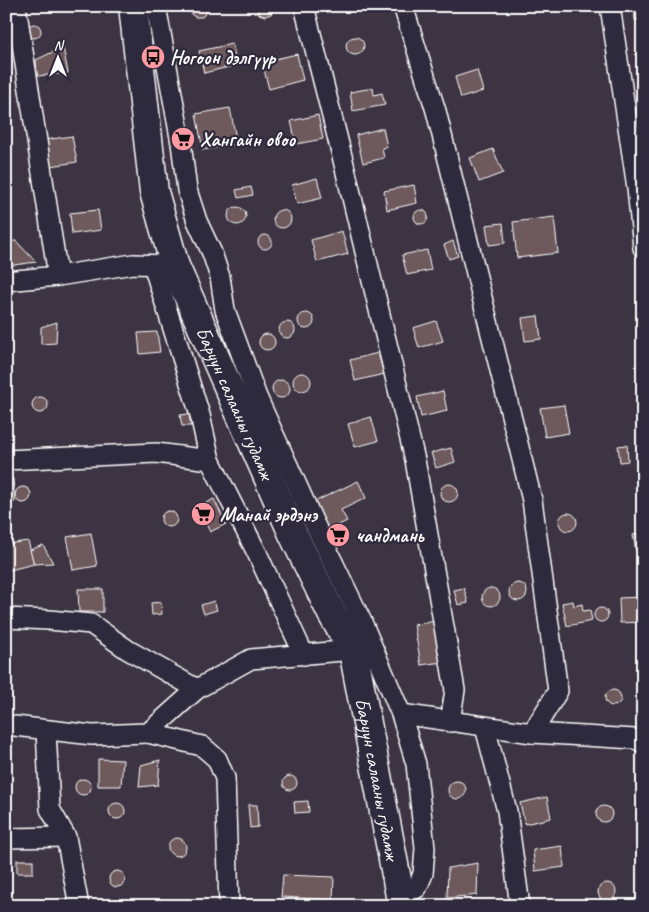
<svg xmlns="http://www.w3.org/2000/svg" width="649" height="912" font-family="Caveat,sans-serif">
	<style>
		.building { fill: #6e5a5c; stroke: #fff }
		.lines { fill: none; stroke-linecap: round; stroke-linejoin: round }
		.street-casing { stroke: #fff; stroke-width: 22 }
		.secondary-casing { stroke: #fff; stroke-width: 31 }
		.street { stroke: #2f2a3d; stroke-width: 19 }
		.secondary { stroke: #2f2a3d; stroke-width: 28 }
		.labels { text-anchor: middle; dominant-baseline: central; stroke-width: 4.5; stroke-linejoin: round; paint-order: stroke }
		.poi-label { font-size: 20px; font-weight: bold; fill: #fff; stroke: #2f2a3d; text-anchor: start }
		.street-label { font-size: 20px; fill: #fff; stroke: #2f2a3d }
	</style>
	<rect width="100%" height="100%" fill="#3c3443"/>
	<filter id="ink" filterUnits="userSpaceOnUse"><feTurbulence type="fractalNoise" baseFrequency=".02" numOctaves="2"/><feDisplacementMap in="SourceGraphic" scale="10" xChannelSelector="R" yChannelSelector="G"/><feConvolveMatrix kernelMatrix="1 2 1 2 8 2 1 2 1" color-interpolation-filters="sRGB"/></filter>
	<g filter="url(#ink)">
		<g class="building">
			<path d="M190,6h18v5l-6,6h-7l-4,-3z"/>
			<path d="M256,6h19l-4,8 -6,2 -6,-2z"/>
			<path d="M634,6h9v14h-8z"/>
			<circle cx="34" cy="31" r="7"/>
			<circle cx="355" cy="46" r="9"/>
			<path d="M232,44l5,21 -33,8 -5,-22z"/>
			<path d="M63,47l5,26 -31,3 -1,-16z"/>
			<path d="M297,54l6,26 -34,9 -7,-27z"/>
			<path d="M477,70l6,21 -22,7 -6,-21z"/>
			<path d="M373,88l1,7 8,-2 3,12 -32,6 -3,-19z"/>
			<path d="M230,108l7,36 -34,6 -7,-36z"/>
			<path d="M318,115l5,24 -27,5 -5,-23z"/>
			<path d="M383,128l4,19 -5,1 2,10 -21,5 -7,-28z"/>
			<path d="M72,136l5,26 -33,5 -6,-26z"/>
			<path d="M493,149l10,24 -24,9 -9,-24z"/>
			<path d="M317,178l5,20 -25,6 -5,-19z"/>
			<path d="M414,185l3,18 -30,7 -3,-19z"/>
			<path d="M251,187l2,8 -15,3 -2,-8z"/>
			<circle cx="237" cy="216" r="9"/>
			<circle cx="282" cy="219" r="9"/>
			<path d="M98,210l3,20 -29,4 -2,-21z"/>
			<circle cx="421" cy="217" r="7"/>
			<path d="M554,217l4,36 -41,5 -4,-36z"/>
			<path d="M503,223l2,20 -16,2 -3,-20z"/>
			<path d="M342,231l6,23 -31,8 -6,-22z"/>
			<circle cx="265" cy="242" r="7"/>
			<path d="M16,241l20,21 -30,4v-24z"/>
			<path d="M453,241l5,15 -9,3 -5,-14z"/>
			<path d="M427,250l4,20 -24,5 -5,-20z"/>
			<circle cx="306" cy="321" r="8"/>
			<path d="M538,316l3,23 -16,2 -3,-23z"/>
			<path d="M436,321l7,20 -24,7 -6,-20z"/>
			<circle cx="287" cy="330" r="8"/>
			<path d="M57,322l-1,21 -15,1v-17z"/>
			<path d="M157,332l3,20 -20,2 -2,-21z"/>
			<circle cx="267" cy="342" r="8"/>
			<path d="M378,353l6,21 -29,7 -5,-21z"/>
			<circle cx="302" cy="382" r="9"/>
			<circle cx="281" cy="389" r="9"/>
			<path d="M443,391l4,20 -26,6 -4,-20z"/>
			<circle cx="40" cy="405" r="8"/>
			<path d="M564,405l5,28 -24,4 -5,-29z"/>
			<path d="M189,414l2,12h-9l-2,-11z"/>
			<path d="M371,417l7,24 -23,6 -7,-23z"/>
			<path d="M627,445l1,16 -8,1 -2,-16z"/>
			<path d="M451,448l4,14 -19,6 -5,-15z"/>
			<path d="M13,479l2,23h-9v-22z"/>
			<path d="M358,481l8,17 -25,12 6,11 -19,9 -14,-28z"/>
			<circle cx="449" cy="493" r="9"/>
			<circle cx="23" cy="495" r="8"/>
			<path d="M214,499l12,25 -16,8 -12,-25z"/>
			<circle cx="169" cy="519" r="8"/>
			<circle cx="568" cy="522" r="9"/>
			<path d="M91,533l6,33 -24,4 -6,-33z"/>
			<path d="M643,533v17l-7,1 -3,-16z"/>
			<path d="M28,541l6,23 -28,7v-27z"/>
			<path d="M43,545l10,18 -19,1 -4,-14z"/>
			<circle cx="518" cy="592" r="9"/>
			<circle cx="491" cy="597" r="9"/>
			<path d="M464,588l4,15 -10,2 -4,-15z"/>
			<path d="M78,589h25v23h-24z"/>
			<path d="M641,597l1,25 -22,1 -1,-25z"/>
			<path d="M214,601l3,9 -13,4 -3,-9z"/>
			<path d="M573,601l1,5 8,-2 1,7 7,-1 2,11 -25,5 -5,-23z"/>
			<path d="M161,602l1,12 -10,1 -1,-12z"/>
			<circle cx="601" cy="615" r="7"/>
			<path d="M435,621l7,41 -21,3 -7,-40z"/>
			<circle cx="613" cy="698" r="8"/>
			<path d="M98,759l25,1 -2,26h-23z"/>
			<path d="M160,760l-2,25 -19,2 2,-22z"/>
			<circle cx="290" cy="783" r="7"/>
			<circle cx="83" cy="787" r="8"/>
			<circle cx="457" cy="790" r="9"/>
			<path d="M547,797l4,21 -26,6 -5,-21z"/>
			<path d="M308,801l1,11 -14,1 -1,-11z"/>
			<circle cx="117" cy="811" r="8"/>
			<path d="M248,805h9l1,22 -8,1z"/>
			<circle cx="604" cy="814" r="8"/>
			<circle cx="177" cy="847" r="9"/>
			<path d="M562,846l2,21 -29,4 -2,-21z"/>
			<rect x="17" y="860" width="16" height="13"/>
			<path d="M478,863l-1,32 -30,3 1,-30z"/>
			<circle cx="117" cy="879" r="8"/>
			<path d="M283,875l51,2 -1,23 -52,-3z"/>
			<circle cx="607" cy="892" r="9"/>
		</g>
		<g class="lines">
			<g class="street-casing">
				<g id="street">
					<path d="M16,6l42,270"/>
					<path d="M156,6l25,137 6,47 10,31 15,32 8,24 5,33 32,87 58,128 47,97 39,92 15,50 9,84 -2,26 -6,14 -16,9"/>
					<path d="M304,6l38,150 73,304 40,230 -5,32"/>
					<path d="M403,6l33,105 96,389 26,191 -26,42"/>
					<path d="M610,6l27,182 6,60"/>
					<path d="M153,265l47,150 10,45"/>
					<path d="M6,281l52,-5 75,-12 33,1"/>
					<path d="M6,460l150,-7 54,7 47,93 47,102"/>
					<path d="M6,618l43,2 42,4 37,26 69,39"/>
					<path d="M401,714l131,19 103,6 8,4"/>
					<path d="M6,725l86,10 56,-2 49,-44 54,-30 102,-9"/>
					<path d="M485,727l22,84 13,95"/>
					<path d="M46,730l4,79 16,28"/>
					<path d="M148,733l54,13 15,13 8,19 4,128"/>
					<path d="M6,838l60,-1 13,69"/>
				</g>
			</g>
			<g class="secondary-casing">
				<g id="secondary">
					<path id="s1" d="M133,6l21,186 21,74 118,268 39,80 21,36 49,256"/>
				</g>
			</g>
			<use href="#street" class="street"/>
			<use href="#secondary" class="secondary"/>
		</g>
	</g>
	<defs>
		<g id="bus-disc" transform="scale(1.25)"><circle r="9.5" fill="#ff9aa2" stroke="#2f2a3d"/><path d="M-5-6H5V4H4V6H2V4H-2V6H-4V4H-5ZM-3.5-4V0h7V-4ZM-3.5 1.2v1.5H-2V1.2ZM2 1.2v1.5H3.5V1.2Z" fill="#111"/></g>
		<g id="supermarket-disc" transform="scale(1.25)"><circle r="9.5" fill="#ff9aa2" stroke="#2f2a3d"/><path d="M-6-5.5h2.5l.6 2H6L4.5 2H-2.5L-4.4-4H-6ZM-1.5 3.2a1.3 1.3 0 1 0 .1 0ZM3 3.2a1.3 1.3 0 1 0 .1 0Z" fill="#111"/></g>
	</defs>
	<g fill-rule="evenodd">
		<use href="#bus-disc" x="153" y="57"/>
		<use href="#supermarket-disc" x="183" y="139"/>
		<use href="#supermarket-disc" x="203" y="514"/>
		<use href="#supermarket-disc" x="338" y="535"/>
	</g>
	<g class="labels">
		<g class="poi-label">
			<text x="170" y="57">Ногоон дэлгүүр</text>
			<text x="200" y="139">Хангайн овоо</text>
			<text x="220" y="514">Манай эрдэнэ</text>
			<text x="356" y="535">чандмань</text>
		</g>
		<g class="street-label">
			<text stroke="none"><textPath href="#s1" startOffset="414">Баруун салааны гудамж</textPath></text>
			<text stroke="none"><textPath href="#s1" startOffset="819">Баруун салааны гудамж</textPath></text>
		</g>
	</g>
	<rect width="649" height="912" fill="none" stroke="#2f2a3d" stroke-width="25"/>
	<rect x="12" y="12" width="624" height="887" fill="none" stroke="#fff" stroke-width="2" filter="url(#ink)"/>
	<g transform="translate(58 58)" stroke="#2f2a3d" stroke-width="4" paint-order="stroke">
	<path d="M0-4L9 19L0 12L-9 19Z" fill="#ffffff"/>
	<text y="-8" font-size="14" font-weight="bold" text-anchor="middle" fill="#ffffff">N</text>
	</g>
</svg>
